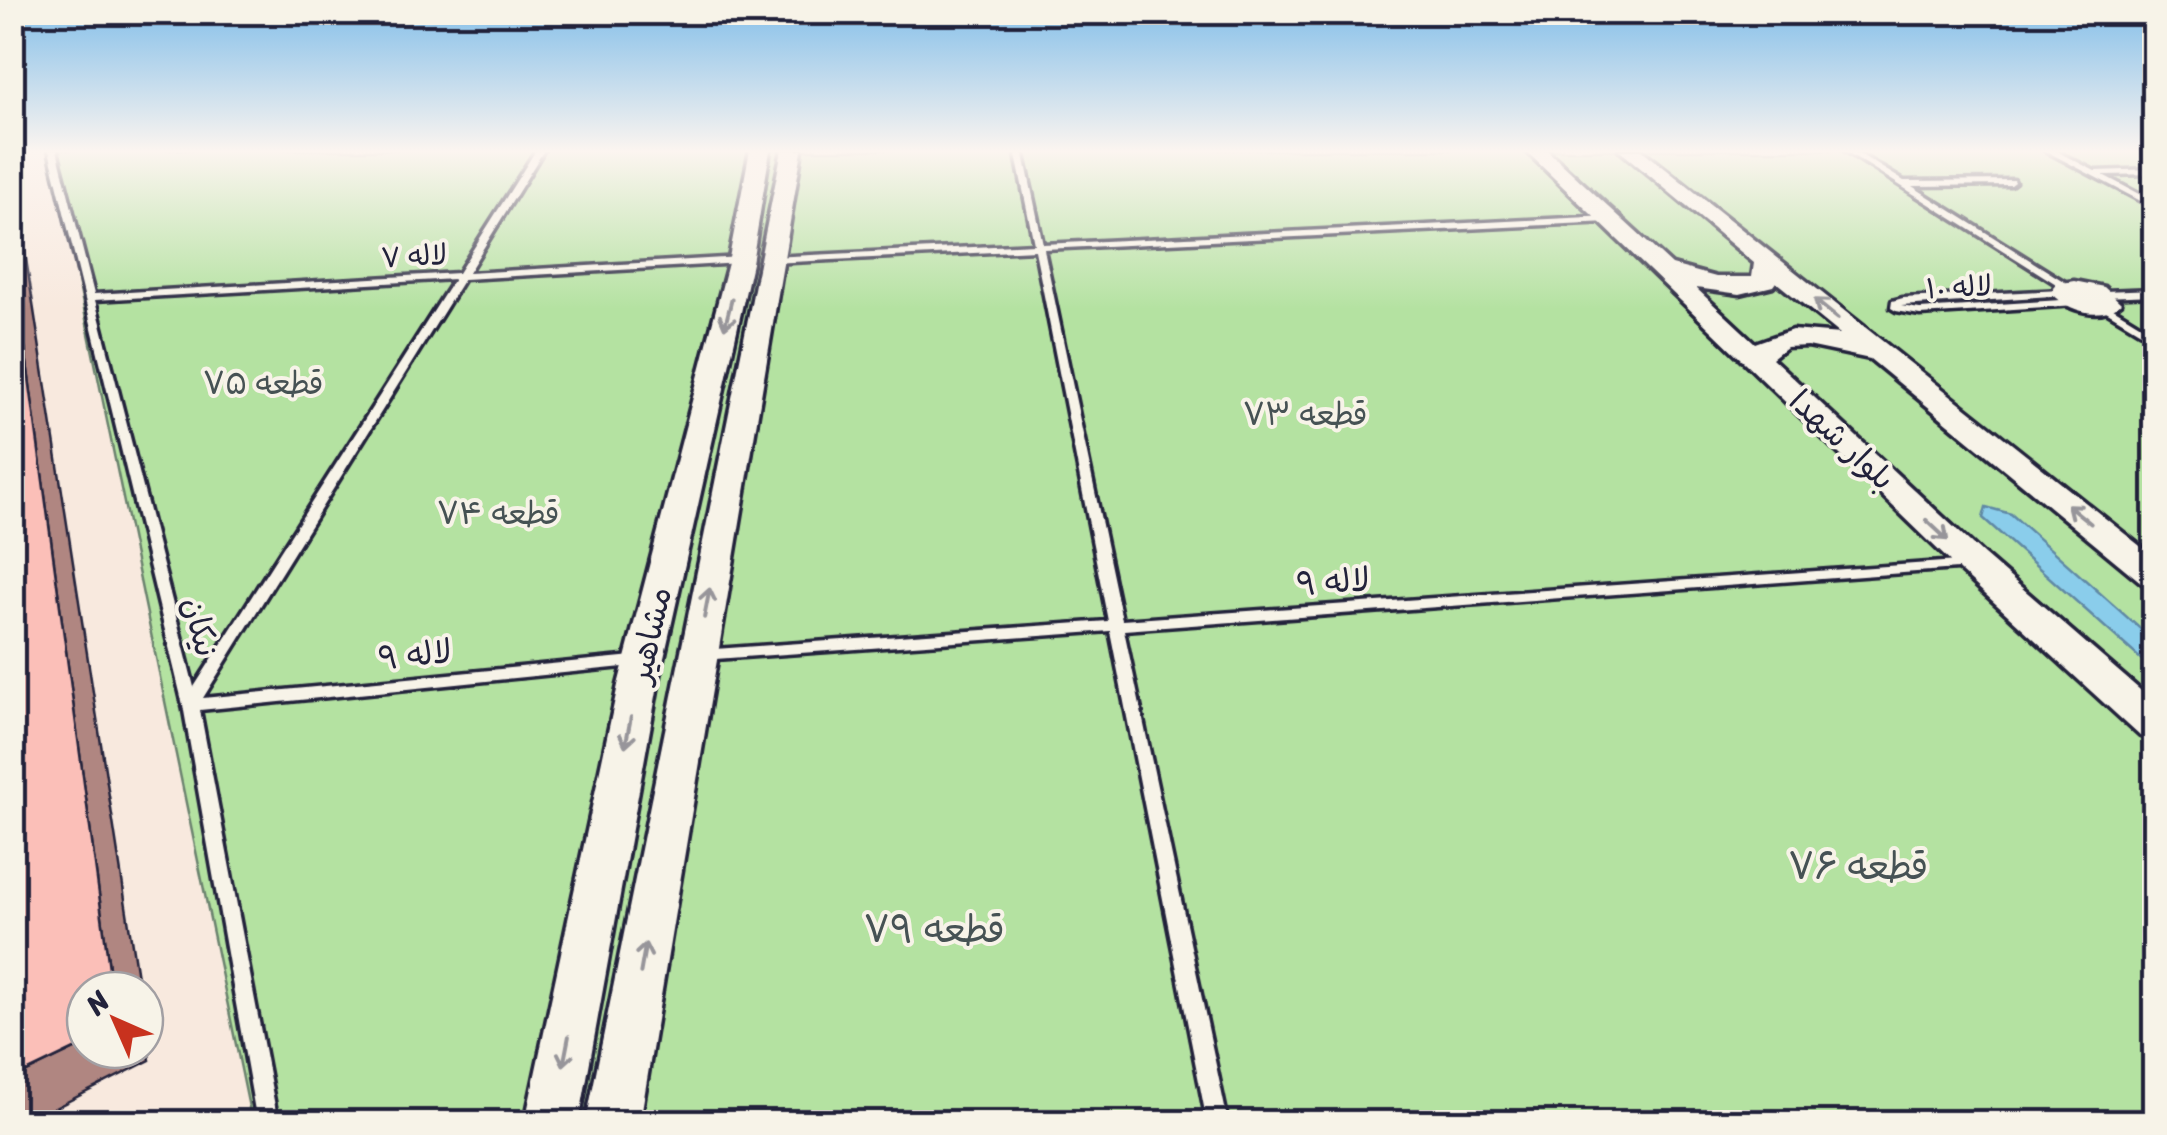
<svg xmlns="http://www.w3.org/2000/svg" width="2167" height="1135" font-family="Sriracha,'Playpen Sans Arabic',sans-serif">
	<style>
		.green { fill: #b4e2a1; stroke: #6b826e; stroke-width: 2.5 }
		.water { fill: #8acdeb; stroke: #6089a5; stroke-width: 2.5 }
		.lines { fill: none; stroke-linecap: round; stroke-linejoin: round }
		.service-casing { stroke: #22223b; stroke-width: 7 }
		.minor-casing { stroke: #22223b; stroke-width: 7 }
		.tertiary-casing { stroke: #22223b; stroke-width: 7 }
		.service { fill: #f7f3e8; fill-rule: evenodd }
		.minor { fill: #f7f3e8; fill-rule: evenodd }
		.tertiary { fill: #f7f3e8; fill-rule: evenodd }
		.shaded-wall { fill: #b08681; stroke: #22223b; stroke-width: 2.5 }
		.building { fill: #fbbfb8; stroke: #22223b; stroke-width: 2.5 }
		.oneway { stroke: #97959a }
		.labels { text-anchor: middle; dominant-baseline: central; stroke-width: 8; stroke-linejoin: round; paint-order: stroke }
		.far-street-label { font-size: 28px; fill: #22223b; stroke: #f7f3e8 }
		.park-label { font-size: 32px; fill: #465254; stroke: #f7f3e8 }
		.street-label { font-size: 32px; fill: #22223b; stroke: #f7f3e8 }
		.near-park-label { font-size: 38px; fill: #465254; stroke: #f7f3e8 }
	</style>
	<rect width="100%" height="100%" fill="#f8e9de"/>
	<filter id="ink" filterUnits="userSpaceOnUse"><feTurbulence type="fractalNoise" baseFrequency=".01" numOctaves="2"/><feDisplacementMap in="SourceGraphic" scale="20" xChannelSelector="R" yChannelSelector="G"/><feConvolveMatrix kernelMatrix="1 2 1 2 8 2 1 2 1" color-interpolation-filters="sRGB"/></filter>
	<g filter="url(#ink)">
		<path class="green" d="M51,150h2103v972h-1902z"/>
		<path class="water" d="M1986,507l25,7 143,127v30l-171,-153z"/>
		<g class="lines">
			<g class="service-casing">
				<g id="service">
					<path d="M49,150h8l37,144 364,-21 78,-123h8l-76,123 273,-16 5,3 -5,3 -277,16 -261,419 440,-43 5,1 3,4 -3,4 -5,1 -443,45 78,412h-21l-74,-417zM454,279l-260,408 -99,-387z"/>
					<path d="M1015,150h8l20,94 566,-28 5,3 -5,3 -565,27 78,371 849,-60 7,4 -7,4 -847,62 104,492h-21l-97,-491 -409,29 -5,-1 -2,-4 2,-4 5,-1 407,-29 -73,-371 -264,13 -5,-3 5,-3 263,-13z"/>
					<path d="M1844,150h9l51,31 110,-1 1,2 -4,3 -99,1 161,101 -9,2z"/>
					<path d="M2044,150h10l41,21 59,-2v5l-51,1 51,27v6z"/>
					<path d="M2154,289v6l-50,2 -5,-3 5,-3z"/>
					<path d="M2062,290l4,1v4l-165,11 19,3 157,-10 5,3 -5,3 -157,10 -24,-4 -5,-3 1,-7 11,-3z"/>
					<path d="M2105,303l49,30v7l-53,-32 -1,-2z"/>
				</g>
			</g>
			<g class="minor-casing">
				<path id="minor" d="M2074,281l30,6 17,16c-19,18 -53,9 -69,-10l4,-9z"/>
			</g>
			<g class="tertiary-casing">
				<g id="tertiary">
					<path d="M750,150h20l-18,113 -94,422 -79,437h-54l93,-437 110,-422z"/>
					<path d="M782,150h20l-162,972h-54z"/>
					<path d="M1525,150h22l125,115 44,12h36l2,-14 -135,-113h23l512,407v29l-12,-3 -272,-224 -62,-13 -22,1 -14,11 212,197 170,147v38l-14,-4 -180,-165zM1776,282l64,52 -48,-4 -37,13 -59,-55 44,6 33,-8z"/>
				</g>
			</g>
			<use href="#service" class="service"/>
			<use href="#minor" class="minor"/>
			<use href="#tertiary" class="tertiary"/>
		</g>
		<g class="shaded-wall">
			<path d="M12,168l127,822h-27l-100,-738z"/>
			<path d="M145,1031l5,29 -123,62h-5l-10,-8v-35l73,-35v6h60z"/>
		</g>
		<path class="building" d="M12,252l100,738h-27v54l-73,35z"/>
		<defs><path id="oneway-shaft" d="M-6 0H5M1.5-3L5.5 0L1.5 3" fill="none" stroke-width="1.6" stroke-linecap="round" stroke-linejoin="round" transform="scale(2.5)"/></defs>
		<g class="oneway">
			<use href="#oneway-shaft" transform="translate(1826 309) rotate(-141)"/>
			<use href="#oneway-shaft" transform="translate(728 314) rotate(104)"/>
			<use href="#oneway-shaft" transform="translate(2079 514) rotate(-141)"/>
			<use href="#oneway-shaft" transform="translate(1937 530) rotate(43)"/>
			<use href="#oneway-shaft" transform="translate(707 603) rotate(-79)"/>
			<use href="#oneway-shaft" transform="translate(628 732) rotate(101)"/>
			<use href="#oneway-shaft" transform="translate(643 958) rotate(-80)"/>
			<use href="#oneway-shaft" transform="translate(566 1051) rotate(101)"/>
		</g>
	</g>
	<linearGradient id="sky" x2="0" y2="1"><stop stop-color="#82bee9"/><stop offset="0.49" stop-color="#fcf5f0"/><stop offset="1" stop-color="#fcf5f0" stop-opacity="0"/></linearGradient>
	<rect width="2167" height="309" fill="url(#sky)"/>
	<g class="labels">
		<g class="far-street-label">
			<text transform="translate(414 256) rotate(-3)">لاله ۷</text>
			<text transform="translate(1959 287) rotate(-3)">لاله ۱۰</text>
		</g>
		<g class="park-label">
			<text x="263" y="383">قطعه ۷۵</text>
			<text x="1305" y="414">قطعه ۷۳</text>
			<text x="498" y="513">قطعه ۷۴</text>
		</g>
		<g class="street-label">
			<text transform="translate(1842 440) rotate(43)">بلوار شهدا</text>
			<text transform="translate(1333 582) rotate(-4)">لاله ۹</text>
			<text transform="translate(200 627) rotate(76)">نیکان</text>
			<text transform="translate(650 635) rotate(-77)">مشاهیر</text>
			<text transform="translate(415 655) rotate(-6)">لاله ۹</text>
		</g>
		<g class="near-park-label">
			<text x="1858" y="866">قطعه ۷۶</text>
			<text x="934" y="929">قطعه ۷۹</text>
		</g>
	</g>
	<rect width="2167" height="1135" fill="none" stroke="#f7f3e8" stroke-width="50"/>
	<rect x="25" y="25" width="2117" height="1085" fill="none" stroke="#22223b" stroke-width="4" filter="url(#ink)"/>
	<g transform="translate(115 1020) rotate(315)"><circle r="48" fill="#f7f3e8" stroke="#a29fa3" stroke-width="2.5"/>
	<path d="M0-8L18 38L0 25L-18 38Z" fill="#c8321e"/>
	<text y="-15" font-size="28" font-weight="bold" text-anchor="middle" fill="#22223b">N</text>
	</g>
</svg>
